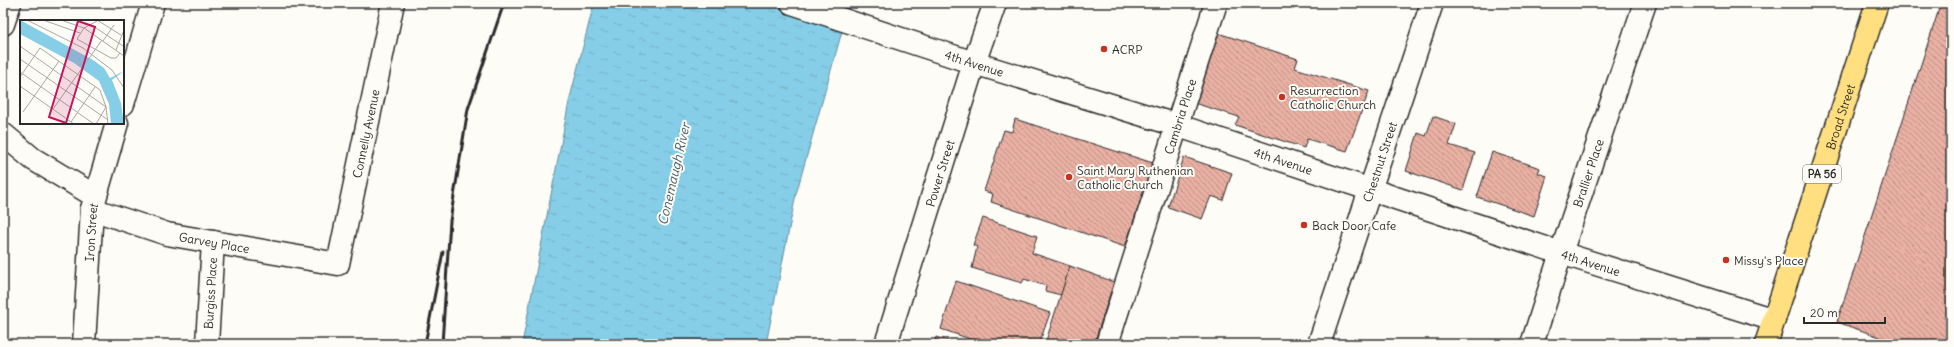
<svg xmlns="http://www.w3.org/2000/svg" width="1954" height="347" font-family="Delius,sans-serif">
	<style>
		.water { fill: url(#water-ripples); stroke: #628d9c }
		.building { fill: url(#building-back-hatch); stroke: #2b2b2b }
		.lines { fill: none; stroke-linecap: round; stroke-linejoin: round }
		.minor-casing { stroke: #2b2b2b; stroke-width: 25 }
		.highway-casing { stroke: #2b2b2b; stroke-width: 25 }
		.minor { stroke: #fdfcf7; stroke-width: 22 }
		.highway { stroke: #ffdf80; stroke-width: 22 }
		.rail { stroke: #2b2b2b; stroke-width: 3 }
		.poi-dot { fill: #c8321e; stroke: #fdfcf7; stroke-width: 1.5 }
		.labels { text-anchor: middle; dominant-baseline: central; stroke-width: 4; stroke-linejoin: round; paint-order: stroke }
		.shield { fill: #fdfcf7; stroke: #6a6a68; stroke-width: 1 }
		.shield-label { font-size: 11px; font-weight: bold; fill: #2b2b2b }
		.poi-label { font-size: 12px; fill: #2b2b2b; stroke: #fdfcf7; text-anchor: start }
		.street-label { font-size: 12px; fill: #2b2b2b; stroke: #fdfcf7 }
		.water-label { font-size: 13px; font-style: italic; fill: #465c63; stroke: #fdfcf7 }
		.inset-road { fill: none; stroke: #a9a8a5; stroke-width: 1 }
		.view { fill: #c2185b; fill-opacity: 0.15; stroke: #c2185b; stroke-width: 2 }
		.inset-edge { fill: none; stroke: #2b2b2b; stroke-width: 2 }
	</style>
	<defs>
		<pattern id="water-ripples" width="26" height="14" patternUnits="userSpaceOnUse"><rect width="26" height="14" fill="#86cee7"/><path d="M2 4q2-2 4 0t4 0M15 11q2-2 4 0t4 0" fill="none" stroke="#74b1c6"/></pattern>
		<pattern id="building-back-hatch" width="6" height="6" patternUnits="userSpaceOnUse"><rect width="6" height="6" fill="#e9b0a3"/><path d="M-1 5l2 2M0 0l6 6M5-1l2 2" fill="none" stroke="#bd8f85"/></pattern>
	</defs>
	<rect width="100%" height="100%" fill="#fdfcf7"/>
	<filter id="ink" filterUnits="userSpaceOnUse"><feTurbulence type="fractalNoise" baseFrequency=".025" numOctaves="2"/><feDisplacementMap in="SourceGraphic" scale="8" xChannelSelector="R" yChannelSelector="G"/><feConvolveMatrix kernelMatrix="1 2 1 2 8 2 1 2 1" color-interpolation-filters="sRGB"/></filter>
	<g filter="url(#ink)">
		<path class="water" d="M594,3h256l-54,191 -30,150h-244l47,-242z"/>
		<g class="building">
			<path d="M1836,3h14l-1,4z"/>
			<path d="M1941,3h10v341h-51l-63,-22z"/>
			<path d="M1218,33l80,26 -3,9 74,23 -22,60 -40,-12 -3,9 -69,-23 4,-8 -45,-14z"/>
			<path d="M1433,116l23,8 -7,21 26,8 -12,37 -57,-19 12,-38 8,3z"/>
			<path d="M1015,119l138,44 -28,84 -134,-45 2,-8 -9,-3 20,-61 8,2z"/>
			<path d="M1492,152l48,16 -2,5 9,3 -13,40 -57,-19z"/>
			<path d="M1184,157l48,16 -9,27 -12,-4 -9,23 -34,-12z"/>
			<path d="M983,218l54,18 -5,17 38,13 -9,29 -16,-4 1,-5 -22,-7 -2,4 -50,-15 5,-21 -4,-2z"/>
			<path d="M1070,266l44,16 -20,62h-49z"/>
			<path d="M956,281l94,32 -11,31h-55l-43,-15z"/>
			<path d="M936,337l21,7h-23z"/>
		</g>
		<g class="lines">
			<g class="minor-casing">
				<g id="minor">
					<path id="s1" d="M792,3l182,60 202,62 385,128 213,67"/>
					<path d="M3,24l7,-21"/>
					<path d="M123,104l30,-101"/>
					<path d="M3,134l30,25 62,37"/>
					<path id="s2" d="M92,209l75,25 171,30 55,-261"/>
					<path id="s3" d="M84,344l8,-135 25,-86"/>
					<path id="s4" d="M207,344l6,-102"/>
					<path id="s5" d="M886,344l88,-281 21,-60"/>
					<path id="s6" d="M1107,344l109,-341"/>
					<path id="s7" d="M1319,344l113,-341"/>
					<path id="s8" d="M1532,344l29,-91 84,-250"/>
				</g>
			</g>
			<g class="highway-casing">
				<g id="highway">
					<path id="s9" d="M1766,344l111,-341"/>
				</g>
			</g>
			<use href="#minor" class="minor"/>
			<use href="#highway" class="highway"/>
			<g class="rail">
				<path d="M425,344l18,-92"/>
				<path d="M442,344l8,-123 18,-112 36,-106"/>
			</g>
		</g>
	</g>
	<g class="poi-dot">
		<circle cx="1104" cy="49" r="4"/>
		<circle cx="1282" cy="97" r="4"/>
		<circle cx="1069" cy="177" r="4"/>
		<circle cx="1304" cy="225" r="4"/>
		<circle cx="1726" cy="260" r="4"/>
	</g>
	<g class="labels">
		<rect class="shield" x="1803" y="165" width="38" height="18" rx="3"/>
		<g class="shield-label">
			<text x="1822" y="174">PA 56</text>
		</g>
		<g class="poi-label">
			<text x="1112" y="49">ACRP</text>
			<text x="1290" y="90">Resurrection<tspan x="1290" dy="14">Catholic Church</tspan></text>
			<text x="1077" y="170">Saint Mary Ruthenian<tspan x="1077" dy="14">Catholic Church</tspan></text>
			<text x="1312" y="225">Back Door Cafe</text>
			<text x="1734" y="260">Missy's Place</text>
		</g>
		<g class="street-label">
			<text stroke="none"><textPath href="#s1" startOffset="192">4th Avenue</textPath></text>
			<text stroke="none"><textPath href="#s6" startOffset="239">Cambria Place</textPath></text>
			<text stroke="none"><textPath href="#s9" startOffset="239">Broad Street</textPath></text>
			<text stroke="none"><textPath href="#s2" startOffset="386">Connelly Avenue</textPath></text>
			<text stroke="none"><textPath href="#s1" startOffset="516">4th Avenue</textPath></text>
			<text stroke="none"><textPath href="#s7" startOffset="192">Chestnut Street</textPath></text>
			<text stroke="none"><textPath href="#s5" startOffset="179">Power Street</textPath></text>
			<text stroke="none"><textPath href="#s8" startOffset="180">Brallier Place</textPath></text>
			<text stroke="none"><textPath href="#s3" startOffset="112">Iron Street</textPath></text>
			<text stroke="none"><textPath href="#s2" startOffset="127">Garvey Place</textPath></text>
			<text stroke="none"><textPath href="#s1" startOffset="840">4th Avenue</textPath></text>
			<text stroke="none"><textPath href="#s4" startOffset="51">Burgiss Place</textPath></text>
		</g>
		<g class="water-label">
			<text transform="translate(674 174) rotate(-77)">Conemaugh River</text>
		</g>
	</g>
	<g transform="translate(20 20)">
		<rect width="104" height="104" fill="#fdfcf7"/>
		<path d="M0,0l73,40 11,8 6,10 14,-7 -12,9 9,23 3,21h-13l-2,-20 -10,-23 -25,-18 -54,-29z" fill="#86cee7"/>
		<path class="inset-road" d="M7,0l56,28 29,22 12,18M23,0l37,13M41,0l23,8 40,28M77,0l24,15M70,4l33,22M64,8l-7,11 34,19h5l4,-5M64,8l15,-8M83,21l11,-16M0,26l86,61 -10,17M96,30l8,-20M0,39l88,61M0,52l74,52M0,57l20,-29 60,42 6,17 2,17M0,66l54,38M33,89l49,-69M3,92l36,-51M51,102l24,-35"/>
		<path class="view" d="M58,1l17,6 -29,96 -17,-6z"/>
		<rect width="104" height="104" class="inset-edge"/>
	</g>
	<rect width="1954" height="347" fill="none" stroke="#fdfcf7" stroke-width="16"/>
	<rect x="8" y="8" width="1938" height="331" fill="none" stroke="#2b2b2b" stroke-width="1.5" filter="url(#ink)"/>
	<path d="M1804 317v6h81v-6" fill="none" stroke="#2b2b2b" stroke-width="2"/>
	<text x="1810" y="317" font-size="12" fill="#2b2b2b" stroke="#fdfcf7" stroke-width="3" paint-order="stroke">20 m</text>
</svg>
